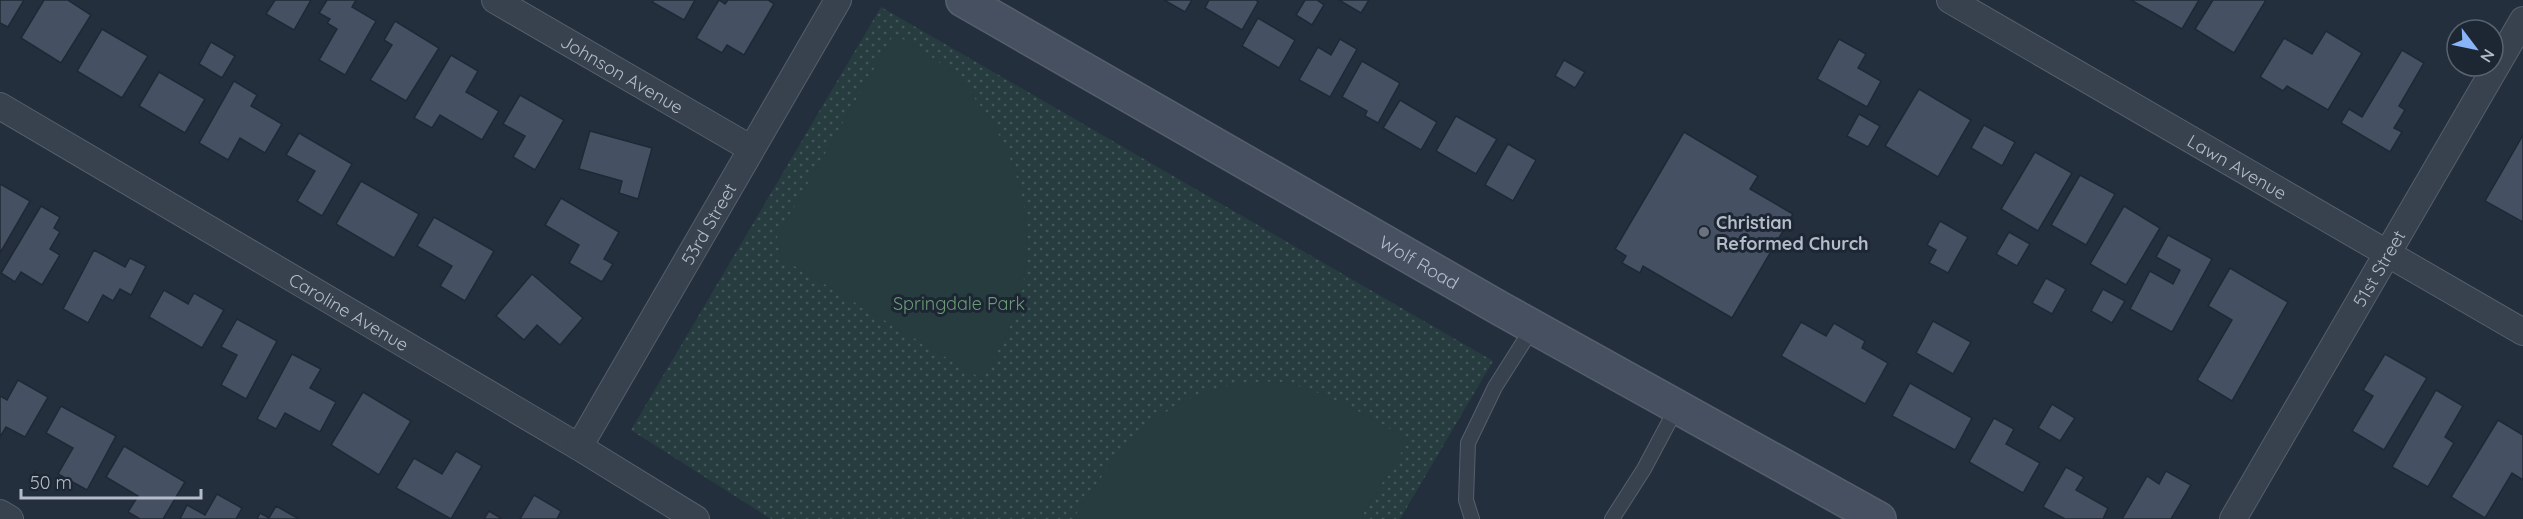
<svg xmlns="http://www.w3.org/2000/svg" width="2523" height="519" font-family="Quicksand,sans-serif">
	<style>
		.grass { fill: url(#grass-dots) }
		.pitch { fill: #263c3f }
		.building { fill: #455162; stroke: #1f2835; stroke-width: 1.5 }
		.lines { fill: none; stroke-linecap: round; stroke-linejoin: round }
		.service-casing { stroke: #565f6c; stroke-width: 16 }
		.minor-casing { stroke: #565f6c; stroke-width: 28 }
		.secondary-casing { stroke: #565f6c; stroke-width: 36 }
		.service { stroke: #38414e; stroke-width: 14 }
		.minor { stroke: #38414e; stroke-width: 26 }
		.secondary { stroke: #465061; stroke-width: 33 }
		.worship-dot { fill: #6b7280; stroke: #1d2633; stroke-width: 2 }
		.labels { text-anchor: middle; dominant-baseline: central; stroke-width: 6; stroke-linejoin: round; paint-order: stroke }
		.street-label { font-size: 18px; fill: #b4bcc9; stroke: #1d2633 }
		.poi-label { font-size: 18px; font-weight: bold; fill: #b4bcc9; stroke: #1d2633; text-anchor: start }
		.park-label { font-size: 18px; fill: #6b9a76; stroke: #1d2633 }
	</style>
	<defs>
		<pattern id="grass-dots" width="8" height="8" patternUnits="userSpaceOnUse" patternTransform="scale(1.5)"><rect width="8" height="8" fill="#263c3f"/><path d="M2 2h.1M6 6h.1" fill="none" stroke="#435659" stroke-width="1.8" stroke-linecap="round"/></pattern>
	</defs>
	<rect width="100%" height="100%" fill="#242f3e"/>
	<path class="grass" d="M881,7l612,354 -93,158h-629l-140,-89z"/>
	<g class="pitch">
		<path d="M894,34c24,14 49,28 67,48 55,60 80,139 58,219 -7,28 -23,53 -37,78l-201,-121 -4,-21z"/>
		<path d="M1250,382c12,0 26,-1 37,1 44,11 83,34 122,57l-49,79h-280l-5,-3c34,-53 71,-104 134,-125 13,-5 28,-6 41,-9z"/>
	</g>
	<g class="building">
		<path d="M0,0h24l-16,27 -8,-4z"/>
		<path d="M44,0h24l23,15 -30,48 -40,-25z"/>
		<path d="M275,0h36l-17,30 -28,-16z"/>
		<path d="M327,0h29l-4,7 24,14 -31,54 -26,-15 18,-31 -10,-6 3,-4 -11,-6z"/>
		<path d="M654,0h41l-11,20 -32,-18z"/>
		<path d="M719,0l6,4 3,-4h40l6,4 -30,51 -17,-10 -5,8 -26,-15z"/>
		<path d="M1164,0h28l-7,12z"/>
		<path d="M1209,0h47l2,2 -16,28 -37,-22z"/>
		<path d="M1305,0h12l7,5 -12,20 -16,-10z"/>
		<path d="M1339,0h30l-8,13z"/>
		<path d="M2131,0h68l-17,29z"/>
		<path d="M2213,0h53l-32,53 -39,-24z"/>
		<path d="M1258,18l37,22 -16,28 -37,-22z"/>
		<path d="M395,21l44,27 -33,53 -36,-21 22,-35 -8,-5z"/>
		<path d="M102,29l46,27 -26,42 -45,-27z"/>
		<path d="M2326,31l36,22 -34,57 -41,-24 -4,5 -23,-14 24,-39 28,16z"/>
		<path d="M1340,39l17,10 -27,48 -31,-17 19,-33 13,8z"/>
		<path d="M1839,39l27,15 -8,14 23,13 -14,26 -50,-28z"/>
		<path d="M211,42l24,14 -13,22 -23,-14z"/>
		<path d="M2402,50l22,13 -25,43 6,4 -11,18 8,4 -12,20 -49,-29 8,-14 13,8z"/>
		<path d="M451,55l27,16 -12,21 33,19 -17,29 -42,-25 -8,13 -18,-10z"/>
		<path d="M1564,60l21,12 -10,16 -20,-12z"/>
		<path d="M1362,61l38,22 -22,40 -13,-7 2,-5 -25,-14z"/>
		<path d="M159,72l46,27 -20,34 -46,-27z"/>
		<path d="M234,81l23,14 -6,11 31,18 -17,29 -25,-15 -12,22 -29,-17z"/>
		<path d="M1919,89l52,31 -33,57 -53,-31z"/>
		<path d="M520,95l44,25 -29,50 -22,-13 12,-21 -22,-12z"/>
		<path d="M1400,100l37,22 -16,28 -38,-22z"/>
		<path d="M1859,114l21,12 -12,21 -21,-11z"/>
		<path d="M1456,116l41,23 -21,35 -40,-23z"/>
		<path d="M1984,125l31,17 -13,24 -31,-18z"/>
		<path d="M590,131l62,17 -14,51 -19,-6 3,-12 -43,-12z"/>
		<path d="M1684,132l74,44 -8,13 43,25 -61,104 -89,-52 -3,7 -18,-10 4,-7 -11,-7z"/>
		<path d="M299,133l53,31 -30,52 -25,-15 18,-30 -29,-16z"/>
		<path d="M2523,135v87l-38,-21z"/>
		<path d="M1508,144l28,16 -23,41 -28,-16z"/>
		<path d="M2035,152l37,21 -34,58 -37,-22z"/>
		<path d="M2080,175l35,19 -29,51 -35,-20z"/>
		<path d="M361,181l58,33 -25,44 -58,-34z"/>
		<path d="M0,184l30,17 -30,52z"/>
		<path d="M561,198l58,34 -15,27 9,5 -11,18 -33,-19 10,-18 -34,-20z"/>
		<path d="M41,206l19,11 -6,11 6,4 -10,17 10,6 -18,30 -21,-13 -6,10 -14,-9z"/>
		<path d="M2124,206l36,22 -34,57 -36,-21z"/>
		<path d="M434,217l60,34 -29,50 -25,-15 12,-20 -35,-20z"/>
		<path d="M1940,221l28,16 -20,36 -19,-10 7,-13 -9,-5z"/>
		<path d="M2009,232l21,12 -13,22 -21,-12z"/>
		<path d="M2168,235l44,24 -40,73 -42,-23 20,-38 23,13 7,-14 -24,-13z"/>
		<path d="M94,250l31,17 5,-9 16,8 -15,29 -11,-6 -7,12 -10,-6 -15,28 -25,-14z"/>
		<path d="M2230,268l58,34 -56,99 -35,-21 35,-60 -24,-14z"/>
		<path d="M532,274l51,44 -23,27 -23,-20 -13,15 -28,-24z"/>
		<path d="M2046,278l20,11 -14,25 -20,-11z"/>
		<path d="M2103,289l22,12 -13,22 -21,-12z"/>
		<path d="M164,290l24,14 6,-11 30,17 -22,38 -53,-31z"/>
		<path d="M237,319l40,22 -31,58 -25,-14 16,-30 -16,-8z"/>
		<path d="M1933,321l38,21 -18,32 -37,-21z"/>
		<path d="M1801,322l25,14 8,-13 31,18 -3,7 26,15 -23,41 -84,-48z"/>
		<path d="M292,354l29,15 -11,19 26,14 -16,30 -35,-19 -9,16 -19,-10z"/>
		<path d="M2385,354l42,24 -43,72 -32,-19 21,-35 -10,-6z"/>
		<path d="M18,380l30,17 -23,40 -19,-10 -6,10v-41l7,4z"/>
		<path d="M1910,383l62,35 -17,32 -63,-34z"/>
		<path d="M2436,390l27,16 -18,31 9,6 -26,44 -36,-20z"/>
		<path d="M363,392l48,29 -32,54 -48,-30z"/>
		<path d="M2052,404l23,14 -15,23 -22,-13z"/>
		<path d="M61,406l55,30 -29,54 -29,-16 15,-26 -27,-15z"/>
		<path d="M1994,418l20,11 -8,15 34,19 -17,30 -54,-31z"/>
		<path d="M2498,420l25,15v45l-11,-7 -27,45 -34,-21z"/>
		<path d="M124,446l61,36 -22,37h-23l-12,-7 10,-16 -32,-19z"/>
		<path d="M456,451l26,15 -31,53 -55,-31 18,-30 28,16z"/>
		<path d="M2066,467l18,10 -8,13 32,18 -5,11h-38l-22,-12z"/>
		<path d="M2166,471l25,14 -20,34h-49l25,-43 12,8z"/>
		<path d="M217,494l25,14 -6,11h-56l7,-14 18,10z"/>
		<path d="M534,495l27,16 -4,8h-37z"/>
		<path d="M276,506l23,13h-42l3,-6 9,5z"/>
		<path d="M489,511l13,8h-18z"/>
	</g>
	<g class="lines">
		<g class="service-casing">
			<g id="service">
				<path d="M1472,519l-6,-19 2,-57 27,-56 38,-60"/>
				<path d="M1612,519l32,-50 33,-62"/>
			</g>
		</g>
		<g class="minor-casing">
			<g id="minor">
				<path id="s1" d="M495,0l255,148"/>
				<path id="s2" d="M1950,0l573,332"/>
				<path id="s3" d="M0,106l579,341 117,72"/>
				<path id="s4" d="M579,447l259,-447"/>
				<path d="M0,513l10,6"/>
				<path id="s5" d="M2233,519l290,-499"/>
			</g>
		</g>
		<g class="secondary-casing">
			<g id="secondary">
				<path id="s6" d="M963,0l538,309 378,210"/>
			</g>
		</g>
		<use href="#service" class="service"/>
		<use href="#minor" class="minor"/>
		<use href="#secondary" class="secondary"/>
	</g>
	<circle class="worship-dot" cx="1704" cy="232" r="6"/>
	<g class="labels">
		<g class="street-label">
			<text stroke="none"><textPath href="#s1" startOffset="147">Johnson Avenue</textPath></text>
			<text stroke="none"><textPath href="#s2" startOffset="332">Lawn Avenue</textPath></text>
			<text stroke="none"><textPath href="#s4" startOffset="258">53rd Street</textPath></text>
			<text stroke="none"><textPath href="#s6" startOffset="526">Wolf Road</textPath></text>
			<text stroke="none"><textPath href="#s5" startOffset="290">51st Street</textPath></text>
			<text stroke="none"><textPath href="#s3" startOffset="405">Caroline Avenue</textPath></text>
		</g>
		<g class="poi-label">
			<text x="1716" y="222">Christian<tspan x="1716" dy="21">Reformed Church</tspan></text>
		</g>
		<g class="park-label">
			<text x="959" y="303">Springdale Park</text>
		</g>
	</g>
	<g transform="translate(2475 48) rotate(122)"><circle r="28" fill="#1d2633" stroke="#59626f" stroke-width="1.5"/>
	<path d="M0-4.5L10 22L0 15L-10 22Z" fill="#8ab4f8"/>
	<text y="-9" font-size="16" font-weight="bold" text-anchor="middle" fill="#b4bcc9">N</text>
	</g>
	<path d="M21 489v9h180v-9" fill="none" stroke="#b4bcc9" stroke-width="3"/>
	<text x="30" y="489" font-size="18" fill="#b4bcc9" stroke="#1d2633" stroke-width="4.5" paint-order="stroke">50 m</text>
</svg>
